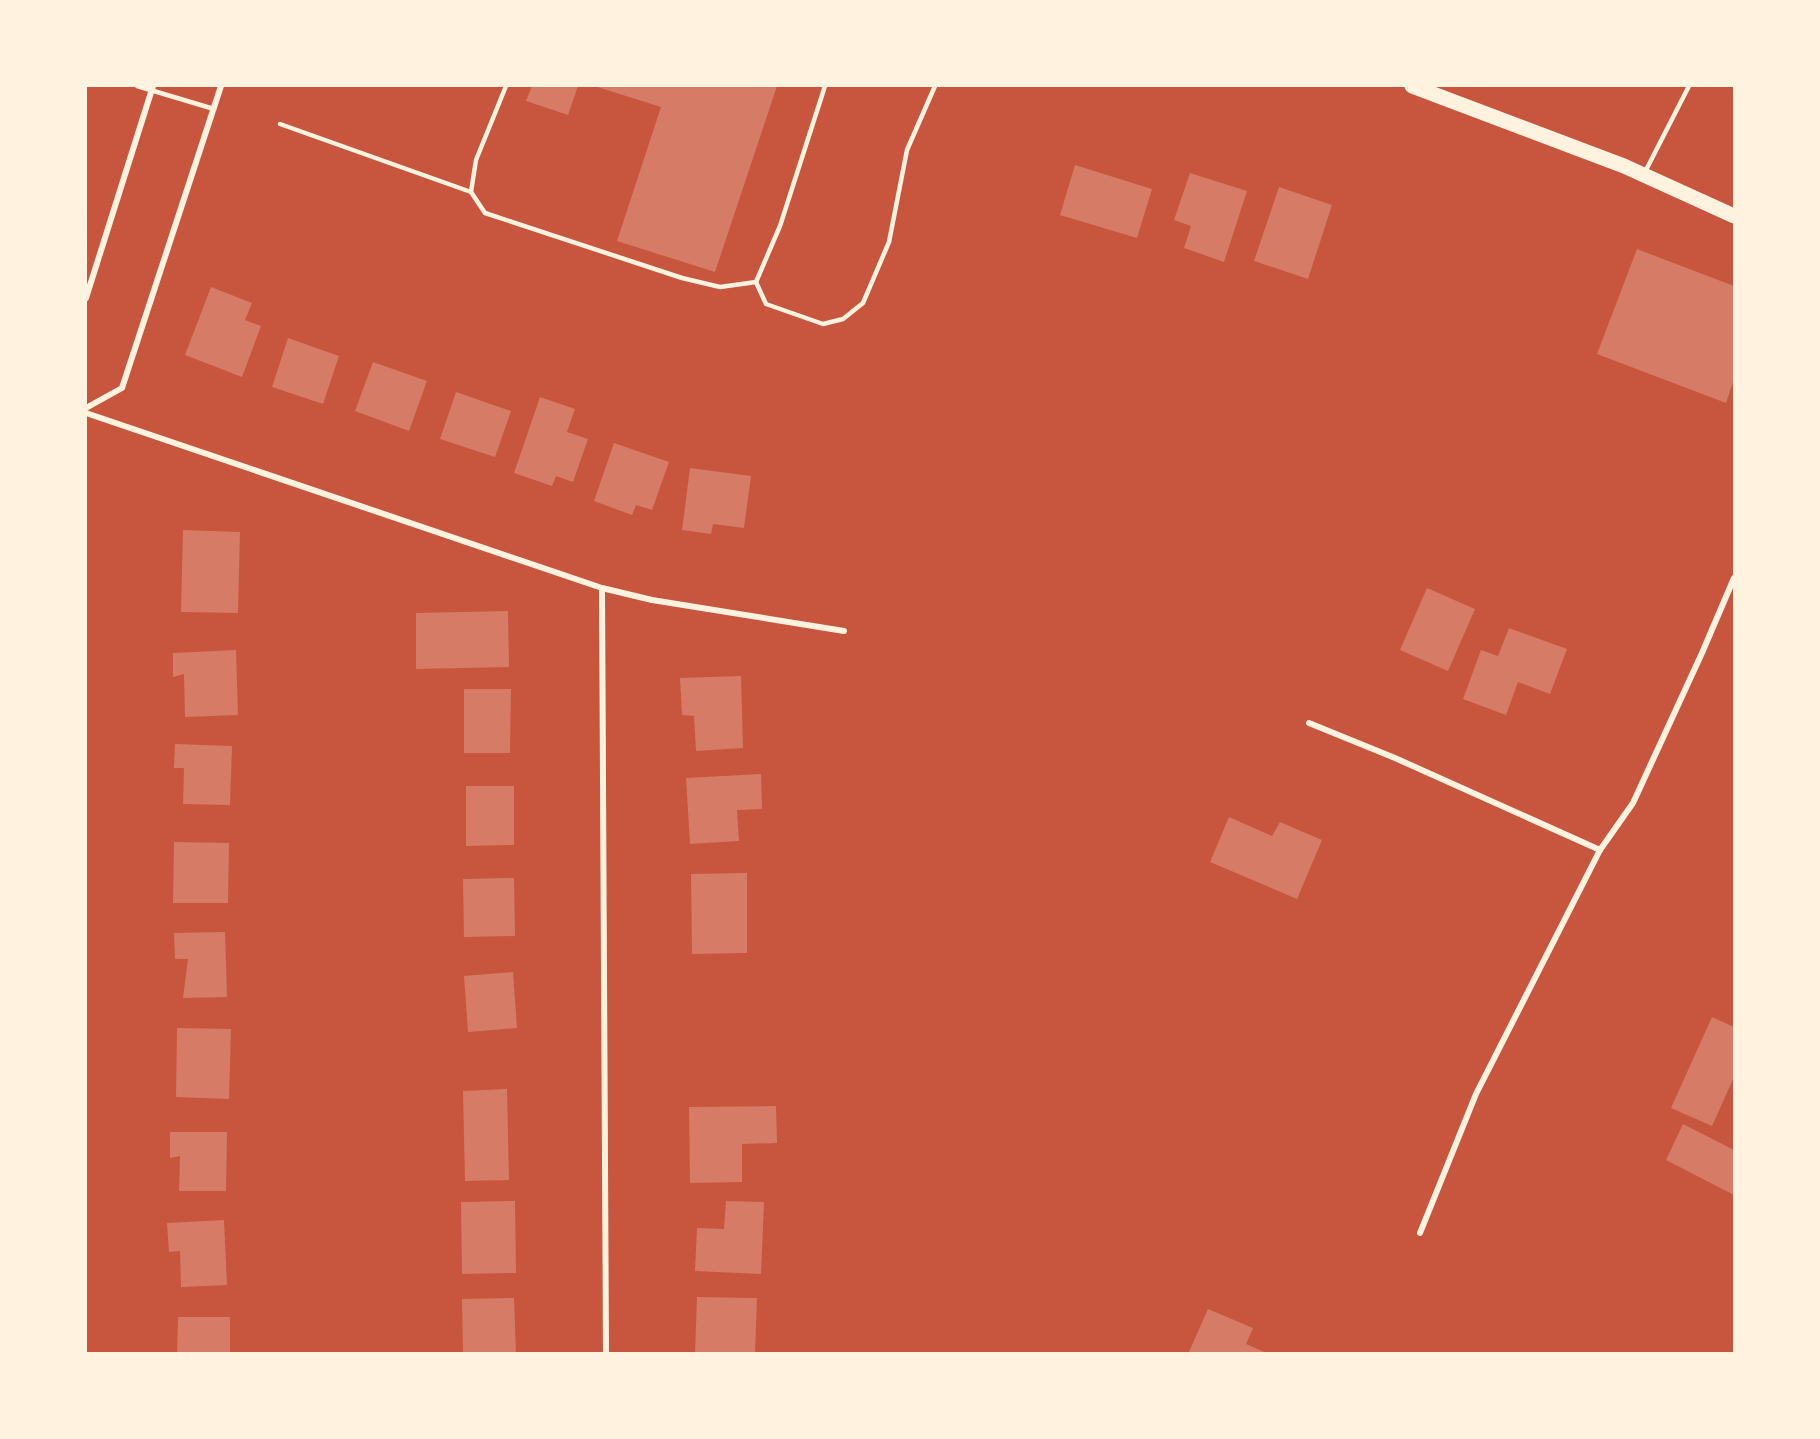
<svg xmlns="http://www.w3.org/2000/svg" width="1820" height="1439" font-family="'Fira Sans',sans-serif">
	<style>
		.building { fill: #d67c66 }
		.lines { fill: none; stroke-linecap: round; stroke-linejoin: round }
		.service { stroke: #fff3e0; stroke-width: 4.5 }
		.minor { stroke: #fff3e0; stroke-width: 6 }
		.primary { stroke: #fff3e0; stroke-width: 15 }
	</style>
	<rect width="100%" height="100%" fill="#c8553d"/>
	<g class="building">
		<path d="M532,86h46l-10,29 -42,-14z"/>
		<path d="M594,86h183l-62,186 -98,-31 44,-134z"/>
		<path d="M1075,165l77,24 -15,49 -77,-23z"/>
		<path d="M1190,173l57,18 -23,71 -40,-14 7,-22 -17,-6z"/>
		<path d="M1279,187l53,18 -24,74 -54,-18z"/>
		<path d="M1637,249l97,37v93l-8,24 -129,-49z"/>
		<path d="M211,287l41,16 -7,17 16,6 -19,51 -57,-22z"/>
		<path d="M288,338l51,18 -16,48 -51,-17z"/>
		<path d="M373,362l54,19 -18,50 -54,-20z"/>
		<path d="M456,392l55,19 -16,46 -55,-18z"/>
		<path d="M540,397l35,12 -8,23 21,7 -15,43 -17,-6 -4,10 -38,-13z"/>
		<path d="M614,443l55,19 -17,48 -16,-5 -4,10 -38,-14z"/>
		<path d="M690,468l61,8 -7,52 -31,-4 -2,10 -29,-4z"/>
		<path d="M183,530l57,2 -2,81 -57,-1z"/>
		<path d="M1427,588l48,21 -27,62 -48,-21z"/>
		<path d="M508,611l1,56 -93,2v-56z"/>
		<path d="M1509,628l58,21 -17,45 -32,-12 -12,33 -43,-16 18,-49 17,6z"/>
		<path d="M236,650l2,65 -53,2 -1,-43 -11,3v-24z"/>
		<path d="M741,676l2,72 -47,3 -2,-35 -12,-1 -2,-37z"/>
		<path d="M464,689h47l-1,64h-46z"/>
		<path d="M175,744l57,2 -2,59 -47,-1 1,-36h-10z"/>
		<path d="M761,774l1,35 -25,1 2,31 -49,3 -4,-66z"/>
		<path d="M466,786h48v59l-48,1z"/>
		<path d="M1229,817l43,19 8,-14 42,18 -25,59 -87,-37z"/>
		<path d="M174,842l55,1 -1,60h-55z"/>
		<path d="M747,873v80l-55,1 -1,-80z"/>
		<path d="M514,878l1,58 -51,1 -1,-58z"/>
		<path d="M225,932l2,65 -44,1 5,-39h-13l-1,-26z"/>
		<path d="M513,972l4,56 -49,4 -4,-56z"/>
		<path d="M1712,1017l22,10v50l-22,49 -41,-18z"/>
		<path d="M177,1028l54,1 -2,70 -53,-2z"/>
		<path d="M507,1089l2,91 -44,1 -2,-90z"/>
		<path d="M776,1106l1,37 -35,1v38l-52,1 -1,-76z"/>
		<path d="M1683,1124l51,26v45l-68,-35z"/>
		<path d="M170,1132h57l-1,59h-47l1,-35 -10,2z"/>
		<path d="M515,1201l1,72 -54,1 -1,-72z"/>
		<path d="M726,1201l38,1 -3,72 -66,-3 2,-43 27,1z"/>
		<path d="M224,1220l3,65 -46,2 -1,-36 -11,1 -2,-29z"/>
		<path d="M697,1297l60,1 -2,56h-60z"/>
		<path d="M514,1298l2,56h-53l-1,-55z"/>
		<path d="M1208,1309l45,19 -7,16 23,10h-81z"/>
		<path d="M178,1317h52v37h-53z"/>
	</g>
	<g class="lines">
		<g class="service">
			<path d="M137,86l77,23"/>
			<path d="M506,86l-30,74 -5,32 14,21 197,65 38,9 36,-5"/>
			<path d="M825,86l-45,140 -24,56 10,22 57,20 20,-5 20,-16 26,-61 18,-92 28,-64"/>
			<path d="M280,124l191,68"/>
			<path d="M1645,172l44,-86"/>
		</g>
		<g class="minor">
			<path d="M86,298l67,-212"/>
			<path d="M86,408l36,-20 99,-302"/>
			<path d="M86,413l516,175 50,12 192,31"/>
			<path d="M602,588l4,766"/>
			<path d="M1309,723l86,35 205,92"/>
			<path d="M1420,1233l56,-139 124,-244 33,-47 69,-150 32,-75"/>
		</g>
		<path class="primary" d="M1412,86l212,80 110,50"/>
	</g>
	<rect width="1820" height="1439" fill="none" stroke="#fff3e0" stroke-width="174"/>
</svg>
